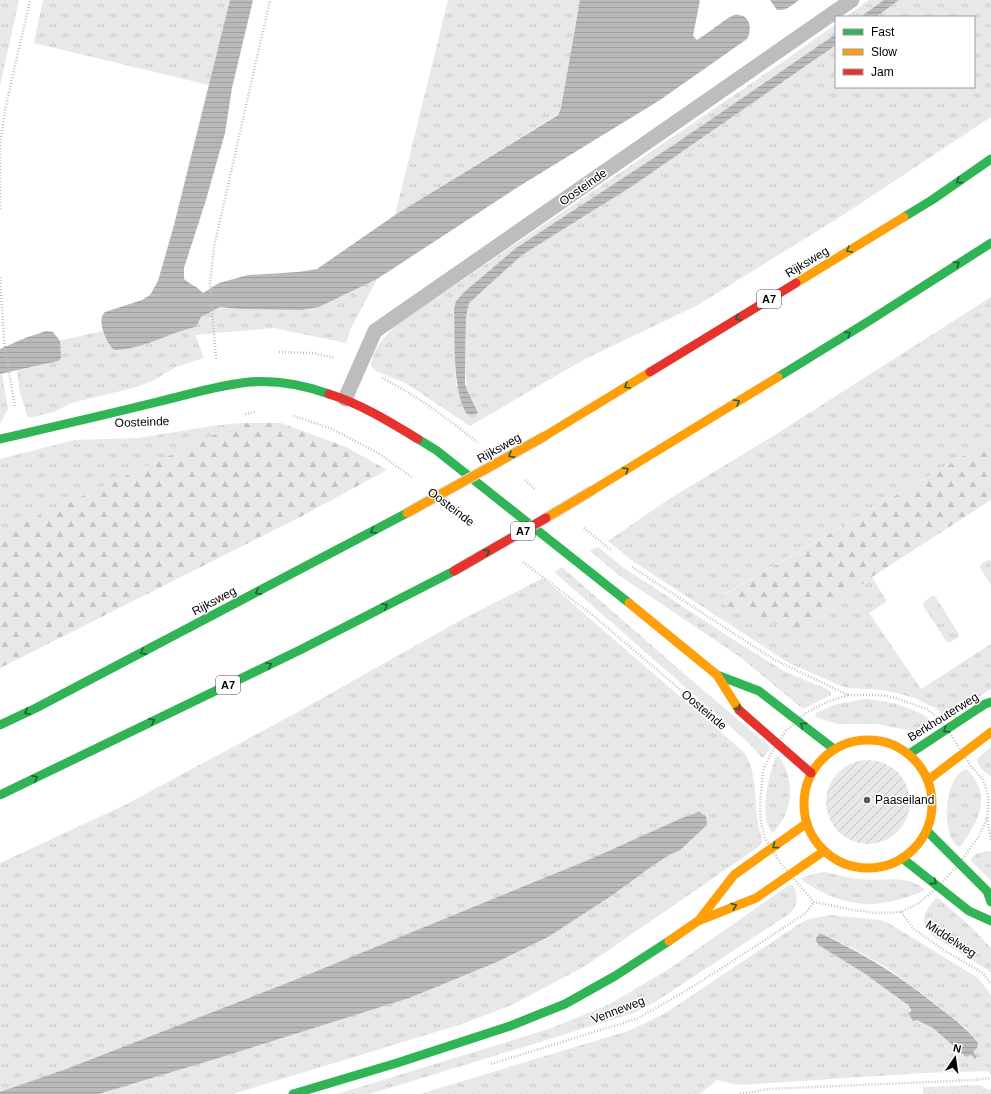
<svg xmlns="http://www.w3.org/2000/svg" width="991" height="1094" font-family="Arial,sans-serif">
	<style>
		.grass { fill: url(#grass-tufts); fill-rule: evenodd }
		.forest { fill: url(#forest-firs) }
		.garden { fill: url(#garden-furrows) }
		.water { fill: url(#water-rules) }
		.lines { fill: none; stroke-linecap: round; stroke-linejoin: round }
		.path { stroke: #c2c2c2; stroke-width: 2.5; stroke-dasharray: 1 2; stroke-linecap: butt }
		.lane { stroke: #bdbdbd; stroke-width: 15 }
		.fast { stroke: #30b455; stroke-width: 9 }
		.slow { stroke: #ff9f0a; stroke-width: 9 }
		.jam { stroke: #e5322d; stroke-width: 9 }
		.slow-bridge-casing { stroke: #dbdbdb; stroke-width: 11; stroke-linecap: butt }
		.jam-bridge-casing { stroke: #dbdbdb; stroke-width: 11; stroke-linecap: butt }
		.slow-bridge { stroke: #ff9f0a; stroke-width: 9 }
		.jam-bridge { stroke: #e5322d; stroke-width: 9 }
		.oneway { stroke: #1a632f }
		.poi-dot { fill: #595959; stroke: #fff; stroke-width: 1.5 }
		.labels { text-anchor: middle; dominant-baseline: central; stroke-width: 3; stroke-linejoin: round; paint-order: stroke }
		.shield { fill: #fff; stroke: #4c4c4c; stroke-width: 1 }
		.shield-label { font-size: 11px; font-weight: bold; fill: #000 }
		.street-label { font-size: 12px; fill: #000; stroke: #fff }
		.poi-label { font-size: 12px; fill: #000; stroke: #fff; text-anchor: start }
	</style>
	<defs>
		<pattern id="grass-tufts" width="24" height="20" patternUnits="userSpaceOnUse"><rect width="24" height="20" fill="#e8e8e8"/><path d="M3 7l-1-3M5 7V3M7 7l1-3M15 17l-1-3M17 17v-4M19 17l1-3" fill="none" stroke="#c5c5c5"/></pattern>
		<pattern id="forest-firs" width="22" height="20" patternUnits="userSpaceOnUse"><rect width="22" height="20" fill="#e8e8e8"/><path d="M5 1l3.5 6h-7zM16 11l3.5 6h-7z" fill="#c5c5c5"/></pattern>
		<pattern id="garden-furrows" width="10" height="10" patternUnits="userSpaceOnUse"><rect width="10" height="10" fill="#e8e8e8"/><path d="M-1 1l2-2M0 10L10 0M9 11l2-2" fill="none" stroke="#c5c5c5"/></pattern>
		<pattern id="water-rules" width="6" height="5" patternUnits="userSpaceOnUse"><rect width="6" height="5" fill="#bababa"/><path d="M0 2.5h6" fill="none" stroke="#9e9e9e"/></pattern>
	</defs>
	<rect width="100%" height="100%" fill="#fff"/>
	<g class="grass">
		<path d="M0,0h19l-19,86z"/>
		<path d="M43,0h187l-21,85 -175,-42z"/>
		<path d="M448,0h132l-19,108 -3,6 -163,101z"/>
		<path d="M869,0h15l-24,17h-15z"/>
		<path d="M899,0h92v117l-148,98 -147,91 -111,53 -115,67 -63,-42 -31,-13 -5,-5c0,-15 16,-33 27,-42l386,-263 52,-37v10l-161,110 -159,104 -53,45 -7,8 -2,8 2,76 18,19 -7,-14 -2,-23 1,-50 3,-14 5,-6 48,-42 112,-70 202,-140v42h138v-70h-98z"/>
		<path d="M377,279l-26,49 -5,15 -72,-15 -79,7 9,23 -28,9 -22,13 -17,7 -66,16 -17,9 -26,6 -8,-25 -3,-22 40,-10 4,-4 -2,-16 43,-10c3,7 6,15 12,19l29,-5 42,-16 11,-2 5,-10 19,-10 20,2 62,1 17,-3z"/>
		<path d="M991,297v143l-266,154 72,37 75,-54 14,23v2l-17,11 52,76 70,-45v45l-44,28 -10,-8 -22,-11 -31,-8 -36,-2 -9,-3 -50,-22 -155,-101 -26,-21 61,-42 101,-61z"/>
		<path d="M0,374h2l6,35 -8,15z"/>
		<path d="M240,423l-240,111v-75l74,-19 64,-2 74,-12z"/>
		<path d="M598,547l26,21 113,74 47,29 47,20v4l-28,14 -63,-52 -120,-81 -30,-25z"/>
		<path d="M988,560l3,1v24l-11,-17 1,-4z"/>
		<path d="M562,567l127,111 78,66 3,4 -6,9h-3l-12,-14 -195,-171z"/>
		<path d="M543,578l202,175c11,20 10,42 12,64 1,8 3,17 6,25l-6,6 -170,117 -75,40 -50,19 -229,70h-233v-231l127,-59 167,-90 167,-94z"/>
		<path d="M932,596h3l24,38v3l-10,6 -3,-2 -23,-36 1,-3z"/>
		<path d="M866,699c25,2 47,8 68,23v3l-12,4 -14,1 -32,-6h-39l-22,-7 1,-4 20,-9z"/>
		<path d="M991,747v29c-7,-3 -13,-10 -14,-17z"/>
		<path d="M776,756l4,1c15,27 14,52 -7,76h-1c-14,-17 -3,-59 4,-77z"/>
		<path d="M966,769c3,2 6,6 8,9 17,25 1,46 -12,67l-3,2c-19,-12 -15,-71 7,-78z"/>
		<path d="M987,851h4v30l-20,-20v-2l5,-5z"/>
		<path d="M822,872c13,1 24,6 37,7 22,3 48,-6 66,11l-1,1c-46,19 -79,18 -121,-10l-1,-3 2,-1z"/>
		<path d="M789,885h4c6,11 5,21 -4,29l-134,88 -21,11 -264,81h-33l212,-65 59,-24 61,-36z"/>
		<path d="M938,898l31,27 22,23v25l-3,-3 -55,-34c-14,-15 -10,-23 2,-37z"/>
		<path d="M830,915l50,5 10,4 88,54 13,17v80l-3,-4 -63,2 -187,12 -21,-5 -17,14h-280l208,-63 36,-17 135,-90 10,-5zM820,933l32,15 34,19 42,31 38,30 8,31 -3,-4 -5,2 -33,-29 -16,-8 -8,-7 2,-1c-1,-14 -76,-57 -91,-66l-4,-8z"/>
		<path d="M980,1085l8,5 3,-1v5h-68v-7z"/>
	</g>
	<g class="forest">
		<path d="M240,423h41l65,24 41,23 -85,46 -302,152v-134z"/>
		<path d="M991,440v60l-119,77 -75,54 -83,-30z"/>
	</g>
	<circle class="garden" cx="868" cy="802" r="42"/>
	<g class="water">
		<path d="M230,0h23l-21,88 -7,45 -19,67 -22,68v11c7,6 13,7 19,14l16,-10 29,-8 50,-3 19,-3 78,-54 163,-100 3,-7 19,-108h120l-7,36 4,4c9,-5 29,-22 37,-25 5,-1 12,1 14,6 3,5 2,13 -1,18l-87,61 -142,87 -141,92 -58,28 -17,3 -62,-1 -20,-2 -19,10 -5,10c-27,5 -53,23 -82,23 -8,-6 -18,-31 -9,-38l37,-12 8,-5 8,-14 16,-56z"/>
		<path d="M770,0h29c-7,5 -13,11 -22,10z"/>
		<path d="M884,0h15l-23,17h-16z"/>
		<path d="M836,34v11l-202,140 -112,70 -53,48 -3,14 -1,50v16l2,7 11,23 -6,2 -5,-1c-15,-22 -12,-77 -13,-105l2,-8 7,-8 53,-45 159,-104z"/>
		<path d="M46,331l7,1 7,9 1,17 -3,3 -58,13v-25l25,-11z"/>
		<path d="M699,812l7,4 1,9 -27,25 -11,5 -21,14 -37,27 -63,41 -49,24 -90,37 -197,62 -114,34h-98v-2l69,-24 231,-90 293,-120 89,-40z"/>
		<path d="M820,933c44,21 79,42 117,73 15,11 29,22 41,37l-1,5 -4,4 4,4 -2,3 -4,-4 -5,2 -33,-29 -16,-8 -4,1 -5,-8 3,-1v-2l-3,-5 -44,-32 -44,-27 -4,-5v-3z"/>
	</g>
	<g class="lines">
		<g class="path">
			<path d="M0,209v-64l5,-35 25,-110"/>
			<path d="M0,277l4,64 11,66"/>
			<path d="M279,352l34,1 22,5"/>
			<path d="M216,359l-6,-75 4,-37 56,-247"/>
			<path d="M382,378c34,17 65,40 95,64"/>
			<path d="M245,414l10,-2"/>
			<path d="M294,416l38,13 46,24 35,25"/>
			<path d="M525,480l11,10"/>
			<path d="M461,515l14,10"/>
			<path d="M584,528l27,22"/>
			<path d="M523,562l72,55 109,93"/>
			<path d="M632,567l141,92 75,36"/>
			<path d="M848,695h31l13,2 35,12 12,10 8,10 24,37 12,14 3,9 3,12 -2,17 -8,18 -20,28 -20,22 -20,17 -18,9 -25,1 -23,-3 -39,-8 -33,-38 -16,-26 -4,-15 -1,-18 3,-35 12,-24 11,-15 18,-17 23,-12z"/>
			<path d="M987,818l4,22"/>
			<path d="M901,912l13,17 31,22 38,22 8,11"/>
			<path d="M491,1064l145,-45c59,-31 114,-70 170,-106l8,-11"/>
			<path d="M740,1094l28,-5 208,-9 15,-2"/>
		</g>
		<path class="lane" d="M345,399l30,-68 477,-331"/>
		<g class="fast">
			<path d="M904,217l28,-17 59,-41"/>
			<path d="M778,377l91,-56 122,-78"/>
			<path d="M0,439c52,-12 105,-24 157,-37 30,-7 61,-17 92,-20 27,-2 55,3 80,12"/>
			<path d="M418,439l18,11 193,153"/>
			<path d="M717,675l42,16 75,58"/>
			<path d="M0,725l36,-17 371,-195"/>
			<path d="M909,754l76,-50 6,-2"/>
			<path d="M0,795l300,-145 154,-79"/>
			<path d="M927,831l60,60 4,11"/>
			<path d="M902,858l67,53 22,10"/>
			<path d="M293,1094l104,-31 113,-37 55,-22 50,-28 54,-35"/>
		</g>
		<g class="slow">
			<path d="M796,283l108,-66"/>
			<path d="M545,436l105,-64"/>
			<path d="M593,490l185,-113"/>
			<path d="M629,603l88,72 22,35"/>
			<circle cx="868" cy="804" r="64"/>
			<path d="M928,780l63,-48"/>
			<path d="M699,920l35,-45 73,-52"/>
			<path d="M669,941l29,-20 58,-23 68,-47"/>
		</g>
		<g class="jam">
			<path d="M650,372l146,-89"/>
			<path d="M329,394c32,10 61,28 89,45"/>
			<path d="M739,710l72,63"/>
		</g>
		<g class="slow-bridge-casing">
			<g id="slow-bridge">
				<path d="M407,513l138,-77"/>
				<path d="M546,518l47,-28"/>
			</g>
		</g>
		<g class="jam-bridge-casing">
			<path id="jam-bridge" d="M454,571l92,-53"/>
		</g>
		<use href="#slow-bridge" class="slow-bridge"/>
		<use href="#jam-bridge" class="jam-bridge"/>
	</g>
	<defs><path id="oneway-chevron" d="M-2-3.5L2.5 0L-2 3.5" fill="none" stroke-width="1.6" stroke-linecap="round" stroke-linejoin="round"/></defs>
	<g class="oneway">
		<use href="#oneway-chevron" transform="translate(959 181) rotate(146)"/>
		<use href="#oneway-chevron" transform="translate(849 250) rotate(149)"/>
		<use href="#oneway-chevron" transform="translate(957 264) rotate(-33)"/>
		<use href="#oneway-chevron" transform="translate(738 318) rotate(149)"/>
		<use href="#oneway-chevron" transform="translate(848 334) rotate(-31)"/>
		<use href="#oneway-chevron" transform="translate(627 386) rotate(149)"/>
		<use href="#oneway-chevron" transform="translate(737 402) rotate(-31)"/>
		<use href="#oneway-chevron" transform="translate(511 455) rotate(151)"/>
		<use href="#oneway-chevron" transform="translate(626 470) rotate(-31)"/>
		<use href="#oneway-chevron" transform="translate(373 531) rotate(152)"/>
		<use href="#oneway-chevron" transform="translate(487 552) rotate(-30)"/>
		<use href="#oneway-chevron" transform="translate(258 592) rotate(152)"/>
		<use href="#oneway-chevron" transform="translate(385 606) rotate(-27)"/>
		<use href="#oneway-chevron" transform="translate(143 652) rotate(152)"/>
		<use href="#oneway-chevron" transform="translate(269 665) rotate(-26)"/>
		<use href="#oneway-chevron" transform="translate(738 708) rotate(53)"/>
		<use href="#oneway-chevron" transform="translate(27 712) rotate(155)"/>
		<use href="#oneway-chevron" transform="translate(152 721) rotate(-26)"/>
		<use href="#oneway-chevron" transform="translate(803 725) rotate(-142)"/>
		<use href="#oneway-chevron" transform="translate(946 730) rotate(147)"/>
		<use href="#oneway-chevron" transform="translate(35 778) rotate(-26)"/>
		<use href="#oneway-chevron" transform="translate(775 846) rotate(144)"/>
		<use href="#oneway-chevron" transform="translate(934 882) rotate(37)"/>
		<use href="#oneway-chevron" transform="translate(734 906) rotate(-21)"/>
	</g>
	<circle class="poi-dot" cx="867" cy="800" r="4"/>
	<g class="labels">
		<g class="shield">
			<rect x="757" y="290" width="24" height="18" rx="3"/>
			<rect x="511" y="522" width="24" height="18" rx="3"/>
			<rect x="216" y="676" width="24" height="18" rx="3"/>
		</g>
		<g class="shield-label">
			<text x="769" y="299">A7</text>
			<text x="523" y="531">A7</text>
			<text x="228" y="685">A7</text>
		</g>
		<g class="street-label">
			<text transform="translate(583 187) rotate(-35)">Oosteinde</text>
			<text transform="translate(807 262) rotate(-31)">Rijksweg</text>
			<text transform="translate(142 422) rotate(-2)">Oosteinde</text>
			<text transform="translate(499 448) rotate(-29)">Rijksweg</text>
			<text transform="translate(451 507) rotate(37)">Oosteinde</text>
			<text transform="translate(214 601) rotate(-28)">Rijksweg</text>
			<text transform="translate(704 710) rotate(40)">Oosteinde</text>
			<text transform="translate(943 717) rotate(-32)">Berkhouterweg</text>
			<text transform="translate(951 939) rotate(33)">Middelweg</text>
			<text transform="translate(618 1010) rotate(-21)">Venneweg</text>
		</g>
		<g class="poi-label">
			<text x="875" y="800">Paaseiland</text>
		</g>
	</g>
	<rect x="835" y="16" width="140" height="72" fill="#ffffff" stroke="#999999"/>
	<rect x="843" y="29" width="20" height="6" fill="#30b455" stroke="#999999"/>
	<text x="871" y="36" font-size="12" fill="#000000">Fast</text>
	<rect x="843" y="49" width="20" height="6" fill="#ff9f0a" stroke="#999999"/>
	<text x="871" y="56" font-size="12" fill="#000000">Slow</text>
	<rect x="843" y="69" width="20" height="6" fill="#e5322d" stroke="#999999"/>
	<text x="871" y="76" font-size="12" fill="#000000">Jam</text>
	<g transform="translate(955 1058) rotate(13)" stroke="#ffffff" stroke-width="3" paint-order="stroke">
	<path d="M0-3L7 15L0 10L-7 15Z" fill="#000000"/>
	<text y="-6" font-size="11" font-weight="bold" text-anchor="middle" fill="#000000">N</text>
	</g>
</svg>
